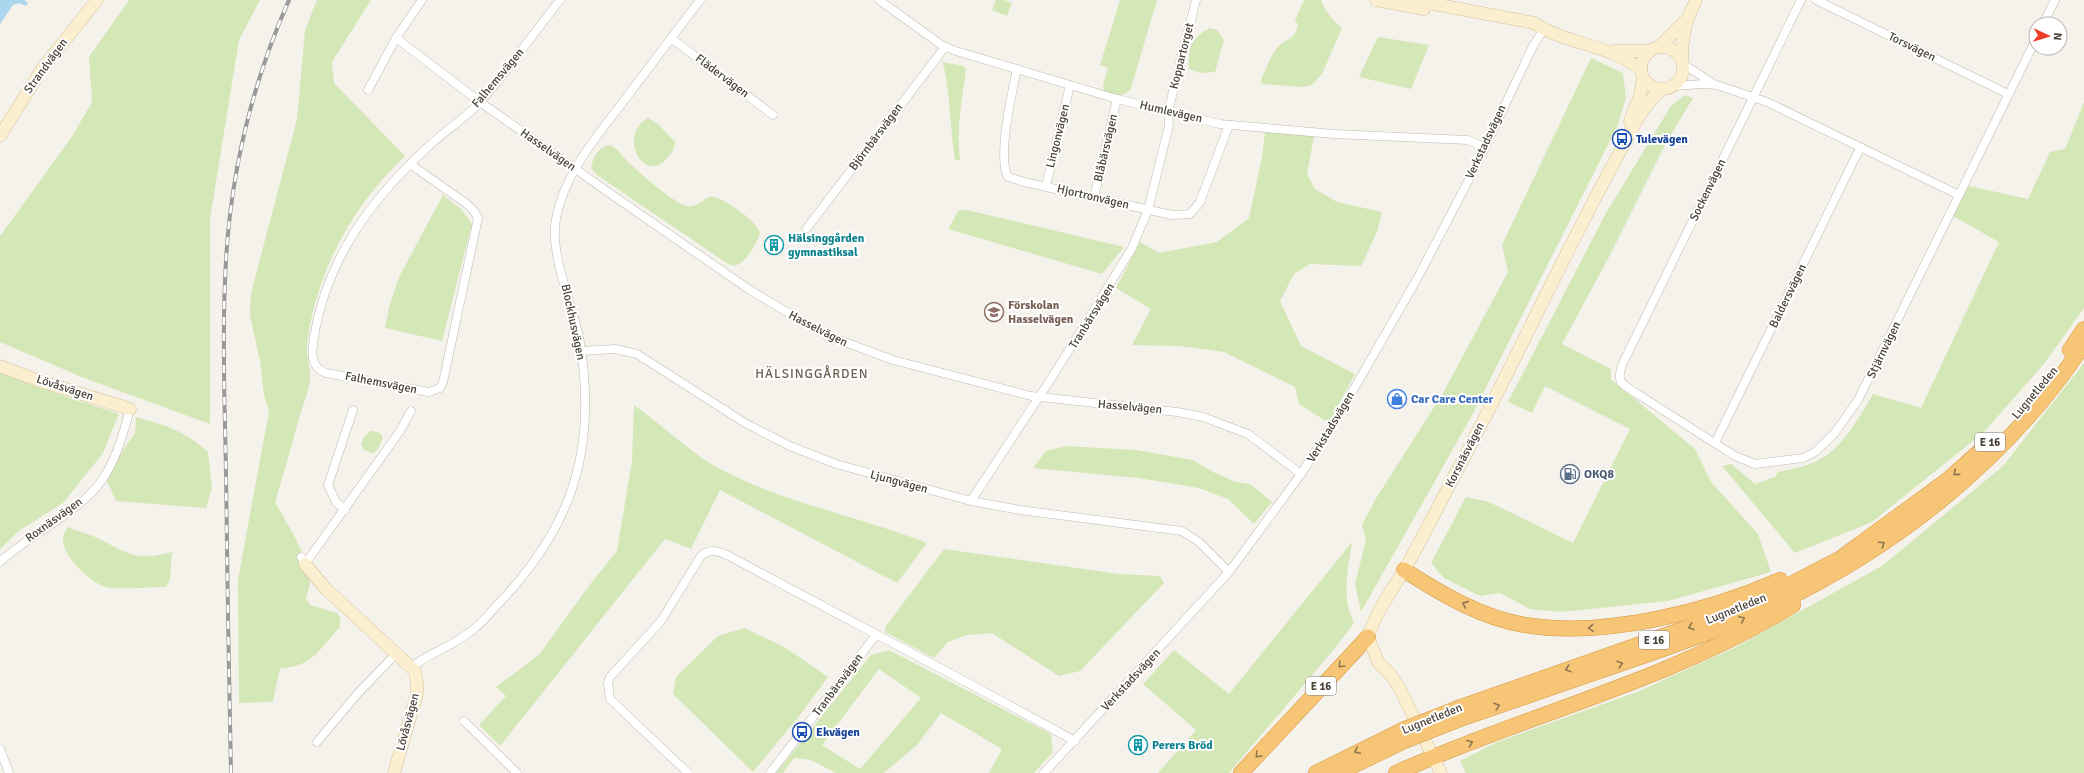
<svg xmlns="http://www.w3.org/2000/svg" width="2084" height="773" font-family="Signika,sans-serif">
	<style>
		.green { fill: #d4e7b7; fill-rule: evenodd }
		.water { fill: #acd6ed }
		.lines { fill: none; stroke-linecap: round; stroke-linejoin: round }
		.street-casing { stroke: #c0b9ae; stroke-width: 9 }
		.secondary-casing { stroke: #d2c29e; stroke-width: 13 }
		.highway-casing { stroke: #d69945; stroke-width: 16 }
		.street { stroke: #fff; stroke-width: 8 }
		.secondary { stroke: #fcefcf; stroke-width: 12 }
		.highway { stroke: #f6c575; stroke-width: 15 }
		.rail-casing { stroke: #999; stroke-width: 4 }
		.rail { stroke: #fff; stroke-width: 2.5; stroke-dasharray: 8; stroke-linecap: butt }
		.highway-bridge-casing { stroke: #d69945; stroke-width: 16; stroke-linecap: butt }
		.highway-bridge { stroke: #f6c575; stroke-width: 15 }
		.oneway { stroke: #8e7651 }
		.labels { text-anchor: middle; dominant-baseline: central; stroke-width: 4; stroke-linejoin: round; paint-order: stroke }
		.shield { fill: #fff; stroke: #807b74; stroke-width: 1 }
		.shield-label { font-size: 11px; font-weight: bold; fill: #494239 }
		.street-label { font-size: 12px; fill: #494239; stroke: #fff }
		.transit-label { font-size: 12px; font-weight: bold; fill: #164399; stroke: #fff; text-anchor: start }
		.culture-label { font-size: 12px; font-weight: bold; fill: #0d838f; stroke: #fff; text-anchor: start }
		.education-label { font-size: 12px; font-weight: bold; fill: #785e54; stroke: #fff; text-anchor: start }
		.shop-label { font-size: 12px; font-weight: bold; fill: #366cbe; stroke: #fff; text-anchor: start }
		.service-label { font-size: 12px; font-weight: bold; fill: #4e5e75; stroke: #fff; text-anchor: start }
		.neighbourhood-label { font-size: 13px; letter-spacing: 1px; fill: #6c6051; stroke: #fff }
	</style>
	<rect width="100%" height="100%" fill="#f5f2ec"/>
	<g class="green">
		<path d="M129,0h131l-21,40 -29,179v205l-126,-46 -84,-36v-106l71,-98 21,-36 -3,-45z"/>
		<path d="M317,0h54l-39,62 2,21 71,73c-53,50 -90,117 -98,190 -1,11 4,22 3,33 -1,12 -7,25 -10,36 -8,29 -16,58 -25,87 11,20 35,57 35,79 0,6 -3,12 -4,18l4,6 27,8 3,5v9c-20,21 -28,41 -60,41l-7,34 -34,1 -1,-123 31,-169 -5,-16 -4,-35 -7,-30 -3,-15 1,-22 46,-174 8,-89z"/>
		<path d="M996,0h8l8,3 -5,13 -15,-6z"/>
		<path d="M1120,0h37l-26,88c-6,11 -17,6 -27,4l-1,-7 5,-17 -8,-3z"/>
		<path d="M1304,0h17c5,13 11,19 21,28l-20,46 -10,11 -10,2 -40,-3 -1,-4c5,-11 9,-23 16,-32 9,-11 17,-6 21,-23l-3,-5z"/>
		<path d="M1210,28l7,2 7,10 -9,32 -15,1 -11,-4c-1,-21 1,-31 21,-41z"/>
		<path d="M1378,37l51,8 -18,44 -52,-12z"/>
		<path d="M1591,58l32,15 3,25 -9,29 -146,290 -110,195 -6,-28 11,-44 -4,-15 13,-25 68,-107 65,-121 -6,-27z"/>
		<path d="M943,62l20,4 3,3c-4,30 -10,61 -6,91h-5c-5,-33 -5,-66 -12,-98z"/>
		<path d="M1685,95l8,3 -27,45 -56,112 -48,89 49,25v10l84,70 16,33 47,52 13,38 -103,29 -107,11 -31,-3 -30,-16 -20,3 -36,-18 -13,-15 35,-66 23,5 84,41 57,-114 -85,-43 -13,27 -24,-11 98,-189 65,-107z"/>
		<path d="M2084,102v206l-41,57 -59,67 -112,90 -77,31 -73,-87 9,-2 24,20 20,-7 3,-5c17,-3 34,-7 49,-17 18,-12 35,-42 46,-61l48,14 78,-166 -46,-26 16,-30 59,13 22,-47 15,-3z"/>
		<path d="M648,118l10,6 17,18c0,7 -3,10 -8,16 -21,28 -51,-22 -19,-40z"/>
		<path d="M1265,132l49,4 -7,38 8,15 22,13 45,10 -5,20 -16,34 -51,-2 -16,10 -14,27 21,45 54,28 -26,49 -30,-19 -4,-17 -71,-35 -45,-6 -47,-1 19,-36 -35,-21 24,-46 19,11 58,-11 32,-24 13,-61z"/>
		<path d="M610,145c8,3 12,11 18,17 12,11 42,38 56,43 11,5 17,-5 26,-8 10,-3 49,26 50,36 -4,12 -13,29 -26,33l-6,-2 -131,-89 -6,-7c2,-11 7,-21 19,-23z"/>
		<path d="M443,195l18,14 11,15 -30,117 -57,-13 4,-21 10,-30z"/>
		<path d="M959,210h8l157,37 -22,27 -154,-45z"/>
		<path d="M2084,363v410h-618l-6,-12 37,-19 140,-50 95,-43 150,-83 121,-100z"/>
		<path d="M0,373l46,17 73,24 -16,39 -40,50 -43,27 -20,19z"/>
		<path d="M634,405c22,16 42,34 64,50 14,11 38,22 54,29 56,24 117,36 175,59l-30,40 -177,-93 -29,59 -26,-10 -165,207 -21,-21 27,-29 -10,-9 43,-32 52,-72 26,-32 15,-90z"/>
		<path d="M136,417c32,9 47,13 72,35l4,36 -6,20 -90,-7 -11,-24 30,-44z"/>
		<path d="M371,431c7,0 10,2 12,7l-5,11 -5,5 -10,-5 -2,-4 3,-8z"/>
		<path d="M1066,446l70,4 57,10 20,12 23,10 14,2 22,18 -18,22 -26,-25 -29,-11 -61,-10 -105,-10 13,-17z"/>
		<path d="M68,527c9,4 18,6 27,10 34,16 38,25 77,15l-2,27 -4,8c-11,0 -53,3 -61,0 -15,-5 -45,-33 -42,-49 0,-4 3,-8 5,-11z"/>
		<path d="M1352,542c-4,27 -11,56 2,81l-19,25 -106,125h-71l38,-43 -53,-46 31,-34 55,44z"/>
		<path d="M944,549l175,25 41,2 4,7 -84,88 -21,5 -67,-43 -25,2 -19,7 -14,16 -49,-26 1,-6z"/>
		<path d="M744,628l42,20 42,29 -28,38 -47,57 -80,-78 3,-17 42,-41z"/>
		<path d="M889,650l162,84 2,18 -19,21h-45l13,-24 -61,-36 -24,32 -33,28h-48l-25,-13 -17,-2 -11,15h-7l95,-118zM879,669l42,29 -61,71 -38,-24z"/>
	</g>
	<path class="water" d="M0,0h24l4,3 -2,3 -7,-3 -6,2 -13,19z"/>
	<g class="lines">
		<g class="street-casing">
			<g id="street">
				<path d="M879,0l64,46 13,5 161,48 103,25 114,10 134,6 16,7"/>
				<path d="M1801,0l-179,365c-6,18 0,19 14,28l99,63 20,8 48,-6 12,-6 19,-18 24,-34 178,-361"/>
				<path d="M1816,0l192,94"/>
				<path d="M2043,24l12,-24"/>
				<path d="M396,38l84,64 138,97 132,91 76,45 67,25 138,36 146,16 26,5 45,17 53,40"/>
				<path d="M671,38l102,77"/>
				<path d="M1683,64l31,20"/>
				<path d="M1017,69c-5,24 -20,88 -9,108l16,5 148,33 18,-1 10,-12 29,-77"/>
				<path d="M1674,86l28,-2 15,1 50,17 192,93"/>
				<path d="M368,90l28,-52 26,-38"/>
				<path d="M410,164l57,40 7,7 4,7 -35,164 -3,6 -11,4 -103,-19c-17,-6 -14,-23 -12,-36 13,-79 58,-139 115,-191 17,-16 38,-29 53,-46 27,-32 52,-67 78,-100"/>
				<path d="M1046,186l24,-101"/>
				<path d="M1094,197l23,-98"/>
				<path d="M807,228l138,-181"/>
				<path d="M581,351l34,-2 22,5 108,69 45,23 46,18 135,37 49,9 162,21 17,11 30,30"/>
				<path d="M1715,443l145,-295"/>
				<path d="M971,501l85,-130 76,-123 16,-38 21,-85 -1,-13 28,-112"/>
				<path d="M345,510l-9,-8 -8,-17 25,-75"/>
				<path d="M301,557l4,7 95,-133 11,-20"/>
				<path d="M0,562c30,-28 80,-50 102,-82 15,-22 21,-46 28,-71"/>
				<path d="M411,667c20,-15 45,-22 64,-39 10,-8 18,-19 27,-28 72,-77 95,-153 78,-257 -6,-37 -31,-87 -24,-124 8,-46 43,-85 70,-121 25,-33 49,-65 74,-98"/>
				<path d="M464,721l53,52"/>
				<path d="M317,742l42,-50 37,-38"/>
				<path d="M0,749l9,24"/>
				<path d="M688,773l-78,-74 -2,-16 2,-6 51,-56 40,-65c10,-9 20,-4 30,1 115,62 230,121 344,184"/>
				<path d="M770,773l106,-138"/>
				<path d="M1044,773l185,-201 72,-98 38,-59 78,-136 59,-113 57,-120 11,-17"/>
			</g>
		</g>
		<g class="secondary-casing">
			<g id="secondary">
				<path d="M1376,0l48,9"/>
				<path d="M1413,0l121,23c33,22 76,21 107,47"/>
				<circle cx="1662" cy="68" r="21"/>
				<path d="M1659,47l26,-26"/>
				<path d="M1615,51h35"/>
				<path d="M1682,60c0,-24 3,-38 14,-60"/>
				<path d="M1630,121l10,-26 3,-17"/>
				<path d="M0,136l42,-67 55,-69"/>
				<path d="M0,366l37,14 93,29"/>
				<path d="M305,564l21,25 89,82 2,12v11l-23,79"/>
				<path d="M1441,773l-42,-86 -8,-12 -13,-13 -10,-25c8,-25 23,-46 37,-68 19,-34 36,-68 54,-102 52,-97 97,-197 149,-293 15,-26 30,-65 53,-84"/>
			</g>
		</g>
		<g class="highway-casing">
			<g id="highway">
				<path d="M2070,350l14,-21"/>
				<path d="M1404,570c36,23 77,48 121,55 79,13 182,-13 255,-45"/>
				<path d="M1461,707l262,-92 53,-23 65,-34 108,-79 31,-28"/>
				<path d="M1460,719c60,-21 120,-41 180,-62 41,-15 83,-28 123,-47 127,-58 243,-148 321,-266"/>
				<path d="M1241,773l127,-136"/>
				<path d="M1316,773l89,-44"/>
				<path d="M1338,773l64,-31"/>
				<path d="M1396,773c131,-59 274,-92 397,-168"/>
			</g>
		</g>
		<use href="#street" class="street"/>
		<use href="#secondary" class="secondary"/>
		<use href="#highway" class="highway"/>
		<g class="rail-casing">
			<path id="rail" d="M231,773c-2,-100 -4,-199 -5,-299 -1,-64 -4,-128 -1,-192 3,-97 25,-194 64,-282"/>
		</g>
		<use href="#rail" class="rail"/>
		<g class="highway-bridge-casing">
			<g id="highway-bridge">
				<path d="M1405,729l56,-22"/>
				<path d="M1404,741l56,-22"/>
			</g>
		</g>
		<use href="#highway-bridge" class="highway-bridge"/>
	</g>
	<defs><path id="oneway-chevron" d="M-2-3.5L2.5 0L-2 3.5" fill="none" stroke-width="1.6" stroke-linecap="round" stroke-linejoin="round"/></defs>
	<g class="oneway">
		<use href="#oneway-chevron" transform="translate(1956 473) rotate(139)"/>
		<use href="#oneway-chevron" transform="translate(1882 544) rotate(-34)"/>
		<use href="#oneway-chevron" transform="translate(1465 604) rotate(-156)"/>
		<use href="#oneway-chevron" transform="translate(1742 619) rotate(-23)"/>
		<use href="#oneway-chevron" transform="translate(1691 627) rotate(160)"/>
		<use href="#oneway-chevron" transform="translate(1591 628) rotate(176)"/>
		<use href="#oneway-chevron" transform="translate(1620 664) rotate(-19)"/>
		<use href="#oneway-chevron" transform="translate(1341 665) rotate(134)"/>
		<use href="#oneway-chevron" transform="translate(1568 669) rotate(161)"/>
		<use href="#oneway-chevron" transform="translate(1497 706) rotate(-19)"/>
		<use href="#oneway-chevron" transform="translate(1470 743) rotate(-21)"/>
		<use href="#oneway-chevron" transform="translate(1357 751) rotate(153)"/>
		<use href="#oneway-chevron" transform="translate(1258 755) rotate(133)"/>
	</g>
	<defs>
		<g id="bus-ring" transform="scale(1)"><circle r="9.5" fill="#fff" stroke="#1a4fb4" stroke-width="1.5"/><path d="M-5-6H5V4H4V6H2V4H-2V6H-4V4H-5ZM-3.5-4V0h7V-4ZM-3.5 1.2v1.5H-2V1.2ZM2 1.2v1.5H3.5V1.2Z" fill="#1a4fb4"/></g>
		<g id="building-ring" transform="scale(1)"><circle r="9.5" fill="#fff" stroke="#0f9aa8" stroke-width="1.5"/><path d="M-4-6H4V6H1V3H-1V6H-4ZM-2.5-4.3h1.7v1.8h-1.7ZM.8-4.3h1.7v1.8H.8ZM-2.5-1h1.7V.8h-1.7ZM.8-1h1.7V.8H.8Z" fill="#0f9aa8"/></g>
		<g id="school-ring" transform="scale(1)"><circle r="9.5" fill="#fff" stroke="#8d6e63" stroke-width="1.5"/><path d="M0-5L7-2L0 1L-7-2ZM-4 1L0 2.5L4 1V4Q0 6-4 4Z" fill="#8d6e63"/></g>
		<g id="shop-ring" transform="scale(1)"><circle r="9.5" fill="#fff" stroke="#3f7fe0" stroke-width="1.5"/><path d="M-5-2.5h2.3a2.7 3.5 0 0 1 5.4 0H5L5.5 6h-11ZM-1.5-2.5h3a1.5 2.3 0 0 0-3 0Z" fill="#3f7fe0"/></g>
		<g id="fuel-ring" transform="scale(1)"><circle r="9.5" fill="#fff" stroke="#5c6f8a" stroke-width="1.5"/><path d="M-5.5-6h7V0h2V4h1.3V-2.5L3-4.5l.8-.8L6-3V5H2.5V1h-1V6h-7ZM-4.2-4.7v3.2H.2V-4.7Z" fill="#5c6f8a"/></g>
	</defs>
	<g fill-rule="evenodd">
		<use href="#bus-ring" x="1622" y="139"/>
		<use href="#building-ring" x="774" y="245"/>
		<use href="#school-ring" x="994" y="312"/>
		<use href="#shop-ring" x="1397" y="399"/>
		<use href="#fuel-ring" x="1570" y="474"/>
		<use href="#bus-ring" x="802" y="732"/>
		<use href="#building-ring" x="1138" y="745"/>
	</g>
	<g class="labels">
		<g class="shield">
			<rect x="1975" y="433" width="30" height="18" rx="3"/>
			<rect x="1639" y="631" width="30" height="18" rx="3"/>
			<rect x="1306" y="677" width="30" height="18" rx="3"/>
		</g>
		<g class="shield-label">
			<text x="1990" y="442">E 16</text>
			<text x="1654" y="640">E 16</text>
			<text x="1321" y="686">E 16</text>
		</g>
		<g class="street-label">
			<text transform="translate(1912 47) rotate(26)">Torsvägen</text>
			<text transform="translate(1182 56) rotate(-76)">Koppartorget</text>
			<text transform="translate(46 66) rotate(-54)">Strandvägen</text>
			<text transform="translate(722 76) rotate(37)">Flädervägen</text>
			<text transform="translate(498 78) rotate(-50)">Falhemsvägen</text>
			<text transform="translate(1171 112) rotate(13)">Humlevägen</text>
			<text transform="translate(1058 136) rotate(-76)">Lingonvägen</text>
			<text transform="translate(876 137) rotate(-53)">Björnbärsvägen</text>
			<text transform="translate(1486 142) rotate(-65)">Verkstadsvägen</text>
			<text transform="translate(1106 148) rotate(-77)">Blåbärsvägen</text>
			<text transform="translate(548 150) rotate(35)">Hasselvägen</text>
			<text transform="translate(1708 190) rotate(-64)">Sockenvägen</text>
			<text transform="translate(1093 197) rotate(13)">Hjortronvägen</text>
			<text transform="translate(1788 296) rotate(-64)">Baldersvägen</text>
			<text transform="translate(1092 316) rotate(-58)">Tranbärsvägen</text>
			<text transform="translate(573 322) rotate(78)">Blockhusvägen</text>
			<text transform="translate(818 329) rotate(27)">Hasselvägen</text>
			<text transform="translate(1884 350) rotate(-64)">Stjärnvägen</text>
			<text transform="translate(381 383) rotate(11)">Falhemsvägen</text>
			<text transform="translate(65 388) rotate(18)">Lövåsvägen</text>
			<text transform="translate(2035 393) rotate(-50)">Lugnetleden</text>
			<text transform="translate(1130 407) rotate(5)">Hasselvägen</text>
			<text transform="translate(1331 427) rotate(-59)">Verkstadsvägen</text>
			<text transform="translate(1465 455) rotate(-63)">Korsnäsvägen</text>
			<text transform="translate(899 482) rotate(15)">Ljungvägen</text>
			<text transform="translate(54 520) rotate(-36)">Roxnäsvägen</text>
			<text transform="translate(1736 609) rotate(-22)">Lugnetleden</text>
			<text transform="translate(1131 680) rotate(-47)">Verkstadsvägen</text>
			<text transform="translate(838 685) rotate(-53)">Tranbärsvägen</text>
			<text transform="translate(1432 719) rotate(-22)">Lugnetleden</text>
			<text transform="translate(408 722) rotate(-75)">Lövåsvägen</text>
		</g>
		<g class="transit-label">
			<text x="1636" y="139">Tulevägen</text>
			<text x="816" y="732">Ekvägen</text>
		</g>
		<g class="culture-label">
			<text x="788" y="238">Hälsinggården<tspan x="788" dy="14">gymnastiksal</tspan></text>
			<text x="1152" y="745">Perers Bröd</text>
		</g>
		<g class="education-label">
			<text x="1008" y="305">Förskolan<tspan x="1008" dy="14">Hasselvägen</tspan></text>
		</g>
		<g class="shop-label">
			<text x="1411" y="399">Car Care Center</text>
		</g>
		<g class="service-label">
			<text x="1584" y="474">OKQ8</text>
		</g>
		<g class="neighbourhood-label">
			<text x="812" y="374">HÄLSINGGÅRDEN</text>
		</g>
	</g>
	<g transform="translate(2048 36) rotate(94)"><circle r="19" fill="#ffffff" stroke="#b6b3b0"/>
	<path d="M0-3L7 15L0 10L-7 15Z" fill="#ef3d29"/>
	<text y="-6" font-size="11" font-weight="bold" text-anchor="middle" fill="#494239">N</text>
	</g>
</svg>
